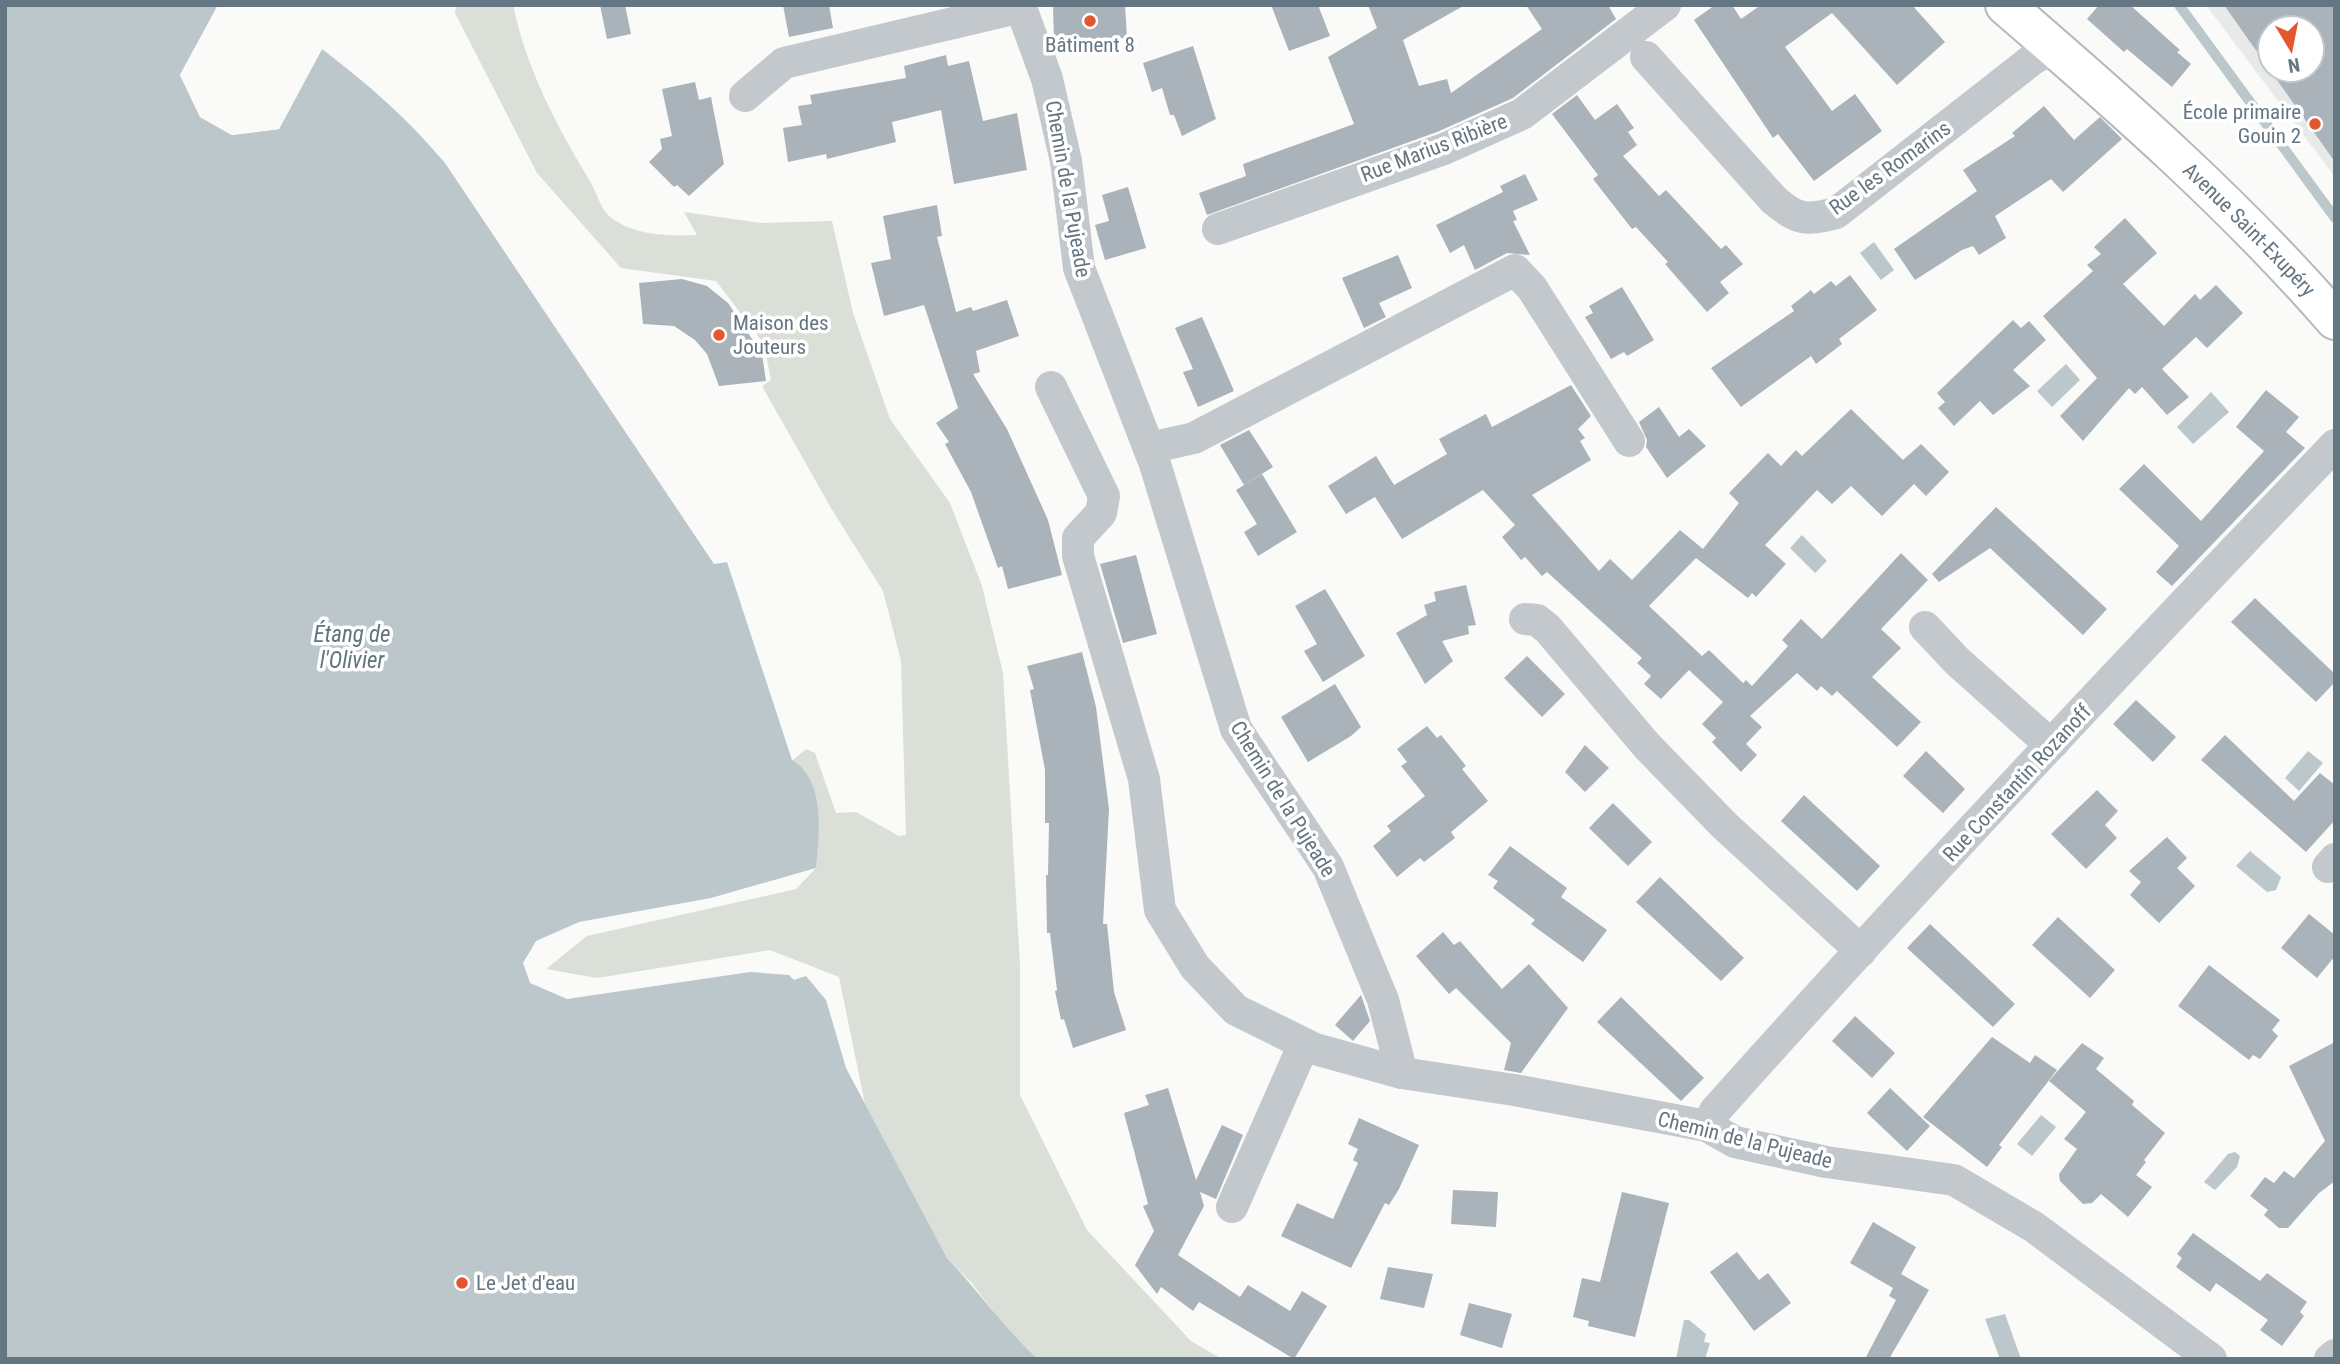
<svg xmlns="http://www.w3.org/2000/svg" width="2340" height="1364" font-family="'Roboto Condensed',sans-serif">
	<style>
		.built { fill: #e8e9e9; fill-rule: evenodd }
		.green { fill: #dadfd7 }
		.water { fill: #bbc7cb }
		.pier { fill: #fafaf8 }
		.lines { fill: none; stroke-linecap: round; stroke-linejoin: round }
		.stream { stroke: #bbc7cb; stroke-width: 10 }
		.building { fill: #aab3b9; fill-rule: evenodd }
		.secondary-casing { stroke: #b3babf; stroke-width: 42 }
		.minor { stroke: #c3c8cc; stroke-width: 32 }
		.secondary { stroke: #fff; stroke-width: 38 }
		.poi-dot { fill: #e4572e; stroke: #fff; stroke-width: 2.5 }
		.labels { text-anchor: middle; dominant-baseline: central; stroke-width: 7; stroke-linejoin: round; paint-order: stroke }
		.poi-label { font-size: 21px; fill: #657683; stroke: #fff; text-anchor: start }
		.street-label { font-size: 21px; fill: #657683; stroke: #fff }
		.water-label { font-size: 23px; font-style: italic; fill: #60757c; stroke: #fff }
	</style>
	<rect width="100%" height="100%" fill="#fafaf8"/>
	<path class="built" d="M2206,5h129v172zM2270,28h42v42h-42z"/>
	<path class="green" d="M456,5h57c14,66 44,121 78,178 5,9 10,26 18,33 25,20 58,20 88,19l-13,-23 77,11 71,-2 21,92 37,106 60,84 32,83 21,87 17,293v129l67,135 104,111 31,18h-184l-28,-25 -39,-52 -24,-24 -82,-154 -26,-127 -69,-27 -173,28 -51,-9 41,-33 209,-47 20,-21 -23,-108 13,-11 9,4 21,60 20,-1 43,24 7,-1 -5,-174 -18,-70 -52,-83 -69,-122 9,-6 -7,-36 -48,-63 -95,-13 -84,-95 -82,-160z"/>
	<g class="water">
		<path d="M5,5h213l-38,70 20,42 32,18 47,-6 43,-80c46,35 86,70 123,114l269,401 13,-2 65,198c34,20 27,74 24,108l-105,30 -132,24 -43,19 -13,22 7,20 37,16 183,-27 39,3 5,5 12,-4 20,24 20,68 101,190c32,33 56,70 91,101h-1033z"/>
		<path d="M1874,242l20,28 -13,10 -21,-27z"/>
		<path d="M2066,364l14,16 -28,27 -15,-16z"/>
		<path d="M2211,392l18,20 -36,32 -16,-17z"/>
		<path d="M1802,535l25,26 -12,12 -25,-25z"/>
		<path d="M2308,751l15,12 -24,28 -14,-13z"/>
		<path d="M2250,851l31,26 -5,13 -9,2 -31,-26z"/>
		<path d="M2041,1115l15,12 -24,29 -15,-12z"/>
		<path d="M2235,1152l5,4 -3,11 -22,23 -11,-8 24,-28z"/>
		<path d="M2005,1314l16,45h-21l-15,-40z"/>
		<path d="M1684,1320h5l17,14 -2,8 6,1 -5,16h-29z"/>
	</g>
	<path class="pier" d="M218,5l3,2 -37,68 18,40 30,17 45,-6 42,-78 3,1 -43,80 -47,6 -32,-18 -20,-42z"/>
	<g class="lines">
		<path class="stream" d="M2179,5l156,213"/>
	</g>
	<g class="building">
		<path d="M600,5h25l6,29 -24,5z"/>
		<path d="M783,5h46l4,23 -44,9z"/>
		<path d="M1053,5h72l2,33 -73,3z"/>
		<path d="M1271,5h47l12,31 -41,15z"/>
		<path d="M1368,5h97l-62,35 16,46 28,-7 4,14 91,-64 -16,-24h82l8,14 -103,79 -76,34 -230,83 -8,-22 47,-17 -3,-12 111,-40 -26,-67 49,-29z"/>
		<path d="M1715,5h17l9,14 20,-14h151l33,37 -48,43 -65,-72 -47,34 47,64 23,-17 27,37 -68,50 -36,-47 -5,4 -79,-118z"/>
		<path d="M2099,5h31l50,45 -3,2 14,12 -19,23 -45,-38 -3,3 -37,-33z"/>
		<path d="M2224,5h111v157zM2270,28h42v42h-42z"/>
		<path d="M1193,46l23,73 -34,17 -8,-21h-4l-8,-27 -10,4 -9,-29z"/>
		<path d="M946,55l2,11 21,-5 14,60 34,-8 10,57 -73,14 -13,-74 -49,12 4,20 -69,17 -1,-5 -38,8 -5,-34 19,-3 -4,-19 14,-2 -2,-9 96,-17 -2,-12z"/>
		<path d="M695,82l4,18 12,-3 13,67 -35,32 -12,-11 -3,2 -25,-25 13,-13 -2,-10 12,-3 -10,-47z"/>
		<path d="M1577,95l18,25 22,-16 17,24 -6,4 9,13 -14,11 36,40 7,-6 55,59 5,-4 17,19 -23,18 9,11 -22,19 -42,-48 3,-2 -32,-35 -4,2 -39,-50 5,-4 -46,-61z"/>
		<path d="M2044,106l30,34 26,-23 22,22 -59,53 -12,-13 -56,37 11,22 -27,17 -6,-9 -11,4 -47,30 -21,-31 83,-58 -14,-21 52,-34 -3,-3z"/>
		<path d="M1525,174l13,26 -25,11 4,9 -4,1 17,34 -23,-2 -32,17 -11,-25 -14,8 -14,-28 67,-33 -3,-6z"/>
		<path d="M1128,187l18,61 -41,12 -10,-35 14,-4 -7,-26z"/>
		<path d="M937,205l5,31 -5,1 19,75 15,-5 2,4 34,-11 12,36 -43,15 4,21 -7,2 34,55 41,91 14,55 -54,14 -6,-23 -4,2 -27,-76 -26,-48 4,-2 -13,-19 22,-15 -34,-103 -40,11 -13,-53 20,-4 -8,-43z"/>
		<path d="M2125,218l32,35 -34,31 41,42 31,-32 5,6 16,-15 27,28 -36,35 -11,-11 -34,32 27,28 -22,18 -25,-28 -7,7 -6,-6 -46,53 -23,-25 37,-38 -54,-62 50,-45 -6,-6 14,-11 -7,-7z"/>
		<path d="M1398,255l14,33 -33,15 7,14 -22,11 -22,-50z"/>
		<path d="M1850,275l27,35 -38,29 3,5 -26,20 -5,-8 -70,51 -30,-39 83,-57 -3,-5 20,-16 3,4 17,-13 5,5z"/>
		<path d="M682,279l25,7 21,17 34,51 4,27 -47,5 -12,-32 -12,-14 -21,-14 -31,-2 -4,-41z"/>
		<path d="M1622,287l32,53 -27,16 -3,-4 -13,7 -26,-42 8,-4 -4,-7z"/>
		<path d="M1202,317l32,74 -36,16 -15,-35 10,-3 -18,-41z"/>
		<path d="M2013,320l8,8 8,-7 17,19 -33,30 17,16 -37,29 -13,-14 -26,25 -16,-18 7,-6 -8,-9z"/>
		<path d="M1571,385l20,31 -13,13 7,9 -5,3 11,19 -59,35 67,76 11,-12 22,21 48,-50 23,19 36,-46 -10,-10 39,-40 13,13 15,-16 6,6 49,-47 52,51 18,-16 28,28 -23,24 -12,-12 -32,32 -31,-30 -19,18 -15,-14 -52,55 21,19 -30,33 -4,-4 -4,5 -52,-40 -47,48 53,50 7,-6 34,33 3,-3 6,6 36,-40 -6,-6 19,-21 21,20 79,-86 27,27 -47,49 20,19 -29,29 49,45 -24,25 -60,-56 -5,5 -11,-10 -4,5 -20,-18 -47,43 12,11 -16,17 11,11 -16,17 -29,-30 4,-4 -14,-14 21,-22 -34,-32 -28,29 -17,-15 7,-8 -14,-13 5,-5 -95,-86 -5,4 -17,-19 -4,3 -19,-23 13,-12 -32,-35 -81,49 -27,-42 -29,17 -18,-28 48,-30 18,29 53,-31 -8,-15 47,-25 6,13z"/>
		<path d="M2266,390l33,27 -13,15 19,16 -133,138 -16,-14 23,-26 -60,-57 25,-25 57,57 63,-70 -28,-24z"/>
		<path d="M1659,407l20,30 10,-8 17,17 -39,32 -21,-31 1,-7 -8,-18z"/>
		<path d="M1249,430l24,37 -29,18 -24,-40z"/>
		<path d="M1262,474l35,58 -39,24 -14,-24 13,-8 -21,-34z"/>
		<path d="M1996,507l111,102 -24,26 -93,-87 -51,34 -7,-8z"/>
		<path d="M1136,555l21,79 -34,9 -23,-79z"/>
		<path d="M1466,585l10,40 -8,1 1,8 -27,7 11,20 -28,23 -29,-51 31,-18 -3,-10 12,-4 -2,-9z"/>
		<path d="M1325,589l40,67 -42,26 -19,-31 13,-7 -22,-38z"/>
		<path d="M2255,598l80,76v8l-19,20 -85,-80z"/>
		<path d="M1082,652l14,55 13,102 -6,115h4l7,68 12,38 -53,18 -9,-29 -3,1 -6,-29 2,-1 -7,-57h-3l-1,-58h2l1,-52h-4v-53l-15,-80 4,-1 -7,-23z"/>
		<path d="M1527,656l38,38 -23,23 -38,-39z"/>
		<path d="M1335,684l26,43 -10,9 -43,26 -27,-45z"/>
		<path d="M2136,700l40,37 -23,25 -40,-38z"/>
		<path d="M1427,726l10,12 4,-3 25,31 -4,3 26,32 -37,31 4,6 -31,24 -4,-4 -23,19 -24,-31 18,-15 -4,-5 38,-30 -24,-30 6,-4 -10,-13z"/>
		<path d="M2225,735l69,66 26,-28 15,12v35l-29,32 -105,-92z"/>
		<path d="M1585,745l24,23 -24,24 -20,-20z"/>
		<path d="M1926,751l39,38 -22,24 -40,-37z"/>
		<path d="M2097,790l21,21 -13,14 12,13 -31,31 -35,-35z"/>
		<path d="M1804,795l76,71 -23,25 -76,-70z"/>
		<path d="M1613,803l39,39 -24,24 -39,-38z"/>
		<path d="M2167,837l20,21 -10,10 18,18 -36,37 -29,-28 11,-13 -12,-11z"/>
		<path d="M1510,846l57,42 -6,9 46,33 -24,32 -52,-38 4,-4 -42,-32 5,-7 -10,-6z"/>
		<path d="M1660,877l84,81 -23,23 -85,-79z"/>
		<path d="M2309,914l26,21v21l-18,22 -36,-30z"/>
		<path d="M2058,917l57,53 -25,28 -58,-53z"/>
		<path d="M1930,924l85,80 -22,23 -86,-79z"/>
		<path d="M1443,932l11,13 6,-4 42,48 27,-25 39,44 -47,65 -17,-3 7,-27 -55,-55 -7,6 -33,-38z"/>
		<path d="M2209,965l71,55 -8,10 6,6 -18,23 -7,-4 -4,5 -71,-54z"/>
		<path d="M1361,995l9,26 -17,20 -18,-16z"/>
		<path d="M1621,997l83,81 -23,23 -84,-79z"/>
		<path d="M1855,1016l40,37 -23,25 -40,-37z"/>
		<path d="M1992,1037l38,26 5,-8 22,15 -58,75 3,2 -15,20 -64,-50z"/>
		<path d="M2335,1042v139l-16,12 -31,35h-9l-15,-13 4,-5 -18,-14 15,-19 9,6 10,-12 10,7 31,-37 -36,-75z"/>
		<path d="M2082,1043l22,15 -8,11 38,32 -2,4 33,28 -21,27 2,2 -10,13 16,12 -24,30 -27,-23 -9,9 -9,1 -23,-23 -1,-7 18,-25 -13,-10 22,-27 -37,-31z"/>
		<path d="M1168,1088l28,92 26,-55 21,10 -27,64 -16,-7 4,14 -26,49 62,42 8,-12 42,26 12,-20 25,15 -33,53 -95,-57 -6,9 -32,-24 -4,7 -22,-29 19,-34 -11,-25 5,-2 -24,-91 25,-8 -4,-10z"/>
		<path d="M1890,1088l40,38 -23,25 -40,-38z"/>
		<path d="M1359,1118l60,27 -20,44 -10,16 -4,-2 -34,65 -70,-32 16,-33 36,16 25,-56 -5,-3 5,-11 -10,-5z"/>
		<path d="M1453,1190l45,2 -2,35 -45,-3z"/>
		<path d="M1622,1192l47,11 -34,134 -47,-11 1,-5 -16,-4 9,-39 18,4z"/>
		<path d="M1873,1222l43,25 -15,27 28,16 -40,69 -23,-2 30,-57 -7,-4 4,-8 -43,-25z"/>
		<path d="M2193,1233l67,48 7,-8 40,29 -7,10 4,4 -22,30 -22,-16 8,-10 -52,-37 -6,9 -34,-25 6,-9 -5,-4z"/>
		<path d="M1737,1252l22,28 9,-7 23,30 -37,28 -44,-59z"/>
		<path d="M1388,1267l45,7 -9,34 -44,-9z"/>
		<path d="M1469,1303l43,11 -10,34 -42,-13z"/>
	</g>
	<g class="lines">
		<g class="secondary-casing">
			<g id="secondary">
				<path id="s1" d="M2005,5c116,100 229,199 330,315"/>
			</g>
		</g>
		<g class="minor">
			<path d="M1020,5l27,74 19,82 13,107 76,196 81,265 92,138 55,133 19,73"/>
			<path d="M1646,57l128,143c23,20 32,21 62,13l197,-154 20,-12"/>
			<path d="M745,96l39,-33 237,-56"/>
			<path d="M1218,229l226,-80 78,-35 143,-109"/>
			<path d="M1051,387l53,109 -3,17 -23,25v18l66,223 16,131 35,57 41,43 79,39 87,24 112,17 193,36 28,16 91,20 128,18 80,47 177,132"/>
			<path d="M1149,448l45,-10 321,-168 17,18 97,153"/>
			<path d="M1525,619l12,1 11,9 99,117 78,80 136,125"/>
			<path d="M1925,627l32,34 85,76 12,5"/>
			<path d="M2328,867l7,-8"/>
			<path d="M1707,1126l8,-15c202,-226 410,-447 620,-666"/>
			<path d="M1232,1207l72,-163"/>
			<path d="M2330,1359l5,-4"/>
		</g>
		<use href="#secondary" class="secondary"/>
	</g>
	<g class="poi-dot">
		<circle cx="1090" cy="21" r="7"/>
		<circle cx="2315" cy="124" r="7"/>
		<circle cx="719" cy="335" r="7"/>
		<circle cx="462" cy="1283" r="7"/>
	</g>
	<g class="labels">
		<g class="poi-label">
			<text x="1090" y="45" text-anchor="middle">Bâtiment 8</text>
			<text x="2301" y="112" text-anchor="end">École primaire<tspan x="2301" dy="24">Gouin 2</tspan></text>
			<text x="733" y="323">Maison des<tspan x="733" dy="24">Jouteurs</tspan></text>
			<text x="476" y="1283">Le Jet d'eau</text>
		</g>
		<g class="street-label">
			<text transform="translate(1434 148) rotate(-21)">Rue Marius Ribière</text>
			<text transform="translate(1890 168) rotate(-36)">Rue les Romarins</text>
			<text transform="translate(1068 189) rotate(80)">Chemin de la Pujeade</text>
			<text stroke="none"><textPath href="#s1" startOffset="332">Avenue Saint-Exupéry</textPath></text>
			<text transform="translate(2017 783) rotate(-47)">Rue Constantin Rozanoff</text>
			<text transform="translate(1283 799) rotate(58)">Chemin de la Pujeade</text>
			<text transform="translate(1745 1140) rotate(14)">Chemin de la Pujeade</text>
		</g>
		<g class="water-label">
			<text x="352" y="634">Étang de<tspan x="352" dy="26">l'Olivier</tspan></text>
		</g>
	</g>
	<rect width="2340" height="1364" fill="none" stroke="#657683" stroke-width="14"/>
	<g transform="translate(2291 49) rotate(170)"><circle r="33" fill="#ffffff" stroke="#c1c8cd" stroke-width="2"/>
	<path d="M0-5L12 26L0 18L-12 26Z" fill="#e4572e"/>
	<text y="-10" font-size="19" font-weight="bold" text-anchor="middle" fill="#657683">N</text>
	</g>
</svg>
